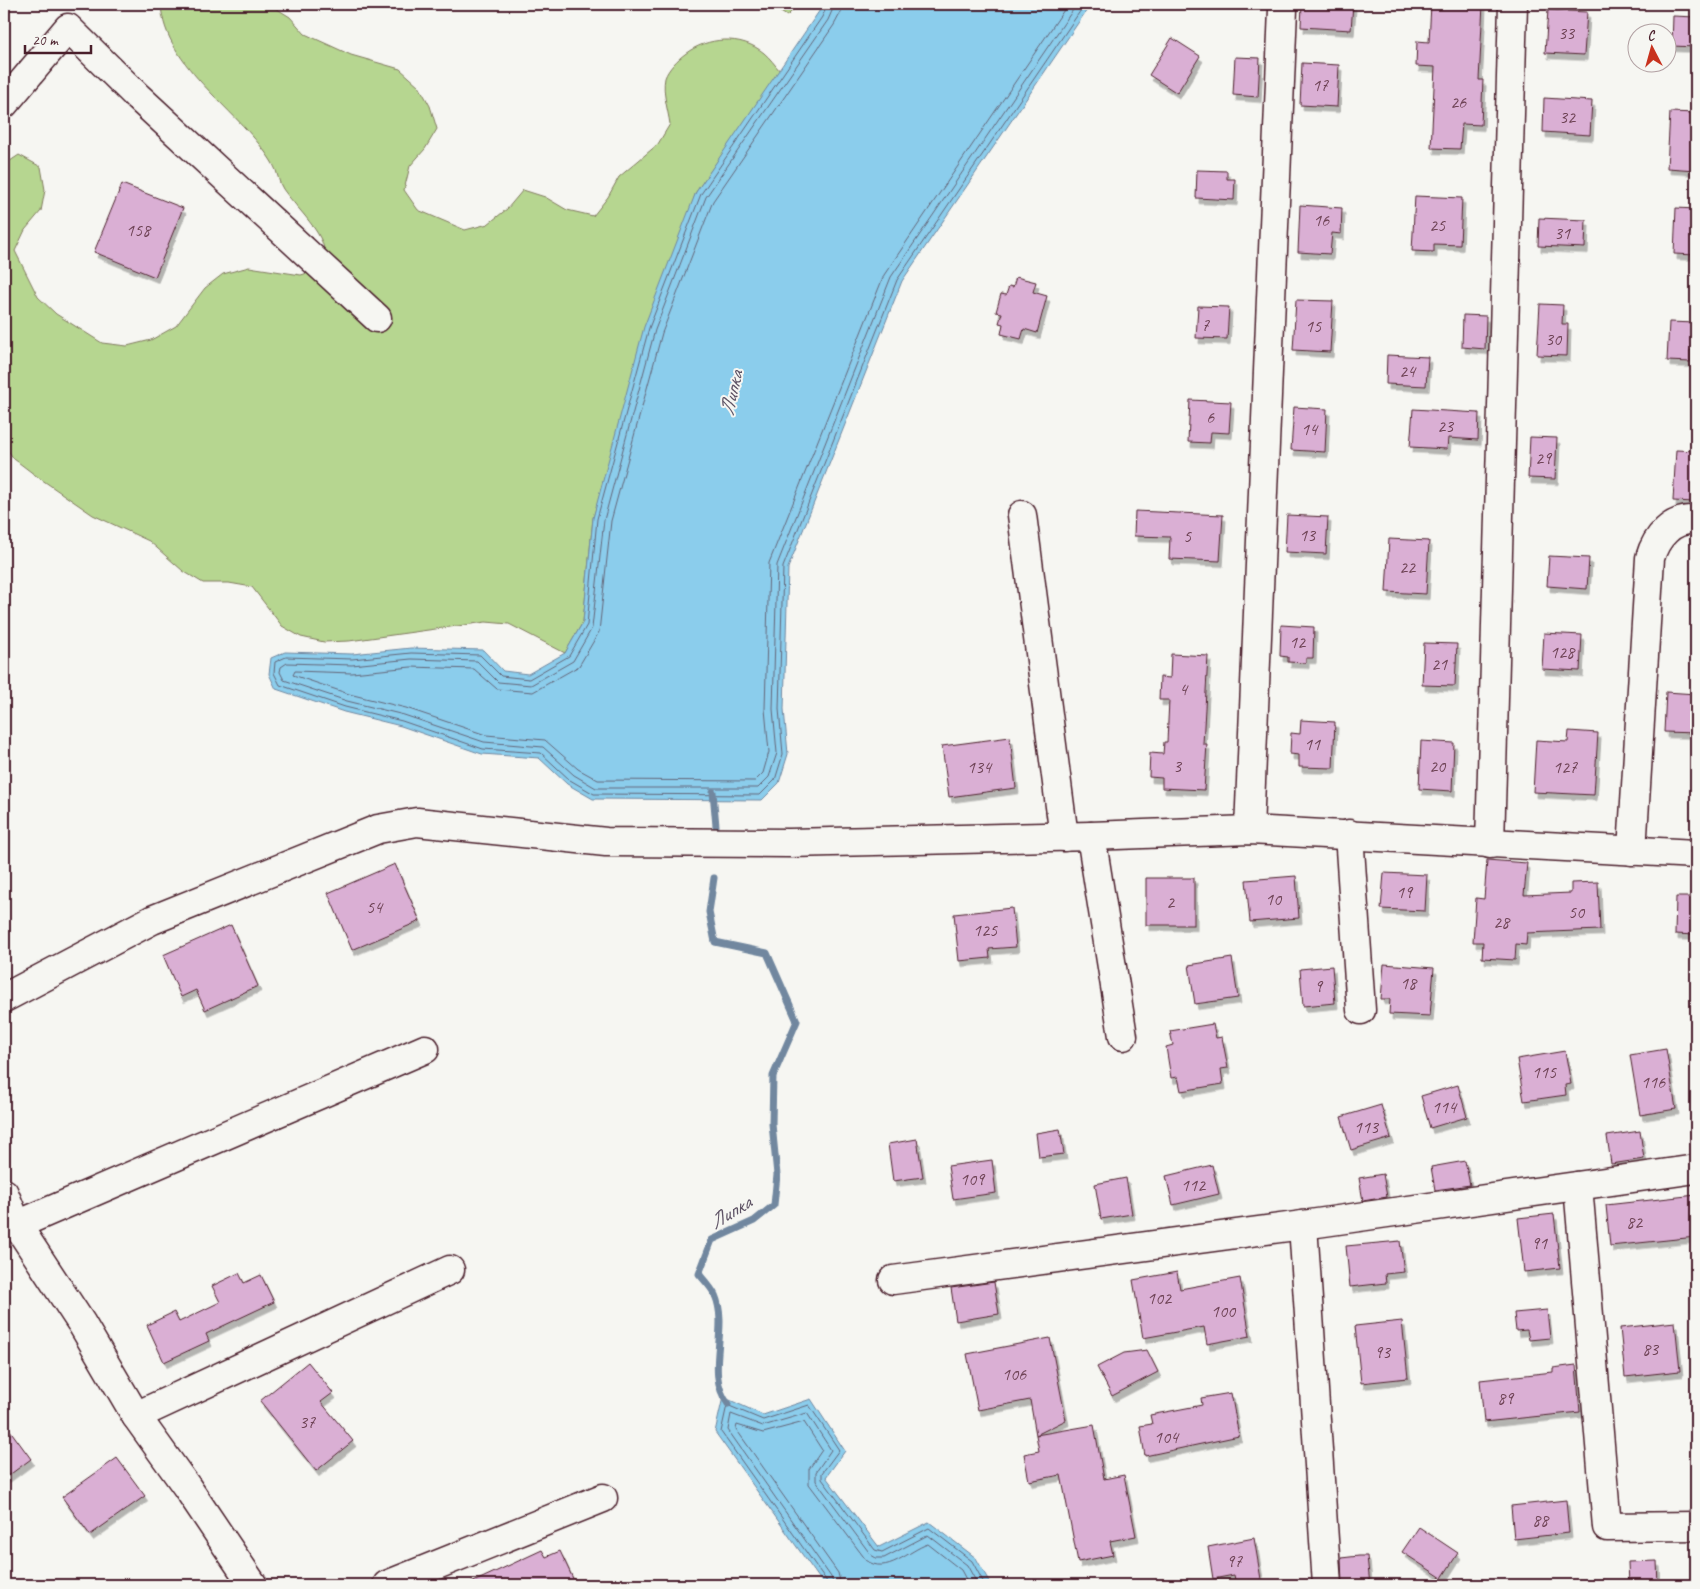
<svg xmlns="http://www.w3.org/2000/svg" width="1700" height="1589" font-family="Caveat,sans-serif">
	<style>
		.green { fill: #b6d690; stroke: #807a5e }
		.water { fill: #8bcdec; stroke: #71879f }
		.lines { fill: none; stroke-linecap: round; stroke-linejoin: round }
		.shore { stroke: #646578; stroke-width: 1 }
		.stream { stroke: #71879f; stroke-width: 7 }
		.building { fill: #daafd4; stroke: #4a1f2b; filter: url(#shadow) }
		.minor-casing { stroke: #4a1f2b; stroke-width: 31 }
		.minor { stroke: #f6f6f2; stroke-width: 28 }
		.labels { text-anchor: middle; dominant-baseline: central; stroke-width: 4; stroke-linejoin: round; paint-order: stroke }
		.number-label { font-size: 18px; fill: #6e4355 }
		.water-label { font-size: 21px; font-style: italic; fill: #5e5365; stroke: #f6f6f2 }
	</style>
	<defs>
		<filter id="shadow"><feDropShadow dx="3" dy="5.5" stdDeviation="0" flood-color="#0004"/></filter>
	</defs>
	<rect width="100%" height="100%" fill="#f6f6f2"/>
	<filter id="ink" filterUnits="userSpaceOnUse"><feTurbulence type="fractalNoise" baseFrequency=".02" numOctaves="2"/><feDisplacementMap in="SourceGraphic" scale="10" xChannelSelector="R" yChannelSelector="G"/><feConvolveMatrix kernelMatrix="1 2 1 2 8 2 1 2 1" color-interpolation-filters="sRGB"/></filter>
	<g filter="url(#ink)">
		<g class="green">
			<path d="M161,4h108l21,13 15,17 46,21 49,14 19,17 11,20 7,23 -12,20 -15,17 -6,24 14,20 47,20 23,-6 19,-15 16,-19 22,7 22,13 26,6 15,-19 11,-20 39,-33 12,-20c-2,-14 -8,-32 -5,-46 3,-9 13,-19 20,-24 22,-17 56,-20 79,-1 6,5 11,12 16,18l-84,121 -103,326 -10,104 -18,31 -56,-29 -23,-2 -137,19 -25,1 -23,-5 -19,-11 -30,-39 -23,-4h-26l-20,-12 -34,-30 -56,-26 -58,-40 -21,-16 -10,-14v-280l15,-10 22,12 4,23 -4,21 -16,19 -10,21 23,46 18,17 46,29 25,3 24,-6 25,-14 29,-38 18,-14 26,-7 52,8 23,-7c0,-6 1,-13 0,-19 -3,-19 -30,-44 -41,-60 -5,-7 -5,-17 -10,-25 -31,-53 -109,-96 -112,-160z"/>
			<path d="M768,4h31l-12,12z"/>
		</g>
		<g class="water">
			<path d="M824,4h267l-189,277 -114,287 -4,141 4,45 -9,29 -17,17 -169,-1 -26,-15 -28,-26 -57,-4 -81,-28 -57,-14 -68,-23 -7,-15 2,-16 14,-6 67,2 59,-6 72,2 20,21 25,3 37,-21 18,-31 10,-104 51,-191 52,-135z"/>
			<path d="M723,1397l40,18 48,-16 34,52 -19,26 53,70 50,-25 47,36 15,27h-167l-109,-153z"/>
		</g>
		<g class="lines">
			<g class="shore">
				<path d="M828,4l-6,13 -121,177 -52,134 -52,191 -10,106 -18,31 -40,23 -28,-3 -21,-21 -69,-2 -59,6 -66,-2 -11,5 -1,11 6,12 65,22 57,14 81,28 58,4 29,27 24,14 166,1 15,-15 8,-26 -4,-45 4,-142 114,-287 188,-276"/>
				<path d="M835,4l-7,16 -122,177 -51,133 -51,190 -12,108 -19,33 -42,24 -33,-3 -21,-21 -66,-2 -59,6 -65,-2 -6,4 -1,5 4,8 63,21 57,14 80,27 59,5 31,28 22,13h162l11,-11 8,-24 -4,-44 4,-144 114,-288 186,-273"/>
				<path d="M842,4l-1,8 -7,13 -121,176 -51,132 -51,188 -12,111 -20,34 -46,26 -36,-3 -23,-20 -63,-2 -59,6 -57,-2 -2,4 56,19 57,14 80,27 59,5 33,29 20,11 157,1 8,-8 6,-21 -4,-43 4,-146 115,-288 184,-271"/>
				<path d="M827,1585l-1,-5 -105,-148 6,-27 36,15 46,-15 30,45 -17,23v6l53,71 7,2 47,-24 43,33 13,24"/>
				<path d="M834,1585l-3,-8 -103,-147 3,-16 32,12 44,-13 24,37 -15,22v9l55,74 5,3h8l44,-23 39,30 11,20"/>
				<path d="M841,1585l-3,-12 -102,-144 1,-4 26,8 41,-11 18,28 -13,19v15l57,76c20,16 43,-10 62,-16l33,26 8,15"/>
			</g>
			<g class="stream">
				<path d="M713,792l3,34"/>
				<path d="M714,878l-5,34 6,30 52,11 30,68 -24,55 -1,48 5,51 -3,30 -20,16 -42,19 -13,34c5,6 13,14 16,21 15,35 -11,77 13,109"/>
			</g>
		</g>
		<g class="building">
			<path d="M1302,4h51l-2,26 -50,-3z"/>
			<path d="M1431,4h52l-4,76h4l-2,45 -19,-1 -2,25 -29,-1 4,-81 -19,-1 1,-25 12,1z"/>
			<path d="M1548,10l39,2 -3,43 -39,-2z"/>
			<path d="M1673,16l23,1v30l-24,-1z"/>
			<path d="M1172,38l28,18 -23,37 -28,-18z"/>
			<path d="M1235,57l25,1 -2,39 -25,-2z"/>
			<path d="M1302,63l37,2 -2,42 -37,-2z"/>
			<path d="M1544,98l48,3 -2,34 -47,-3z"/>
			<path d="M1670,112l26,1v57l-29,-2z"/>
			<path d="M1197,170l30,1v8h8l-1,21 -38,-2z"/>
			<path d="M122,184l61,24 -28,69 -61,-25z"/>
			<path d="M1415,196l47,2 -2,47 -26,-1v8l-22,-1z"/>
			<path d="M1300,205l42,3 -1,26 -9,-1 -2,21 -32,-2z"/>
			<path d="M1676,208l20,1v46l-22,-1z"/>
			<path d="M1539,218l47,2 -1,28 -47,-2z"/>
			<path d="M1016,277l20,5 -3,10 14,4 -10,37 -13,-4 -3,10 -20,-5 2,-10 -4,-1 3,-10 -6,-1 5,-18 5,1 3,-9 4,1z"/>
			<path d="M1296,300l37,1 -3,51 -37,-2z"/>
			<path d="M1540,304l23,1 -1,19h6l-1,32 -30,-1z"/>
			<path d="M1198,306l31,1 -2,32 -31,-1z"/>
			<path d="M1463,315l23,1 -1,33 -23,-2z"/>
			<path d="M1669,322l27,1v27h-6v12l-23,-1z"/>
			<path d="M1387,355l41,2 -2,29 -40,-2z"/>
			<path d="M1190,400l41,2 -2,31 -18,-1 -1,11 -22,-1z"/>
			<path d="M1294,407l33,2 -2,43 -34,-2z"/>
			<path d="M1413,409l66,4 -1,27 -30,-2 -1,11 -37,-2z"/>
			<path d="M1530,437l27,1 -2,41 -27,-1z"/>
			<path d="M1676,450l20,1v51l-23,-1z"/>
			<path d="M1135,511l88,4 -3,46 -51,-2 1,-22 -36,-1z"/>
			<path d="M1287,515l41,2 -2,37 -41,-2z"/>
			<path d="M1389,539l40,2 -3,53 -40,-2z"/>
			<path d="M1549,556l40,2 -2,31 -40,-3z"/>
			<path d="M1281,625l33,2 -1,31h-7v5l-18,-1v-5l-8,-1z"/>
			<path d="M1544,633l38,2 -2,36 -38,-2z"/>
			<path d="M1424,643l33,1 -2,42 -33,-1z"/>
			<path d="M1171,654l37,2 -5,88h4l-3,46 -42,-2v-10l-13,-1 1,-24 13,1 1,-12h3l2,-42h-10l1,-23 10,1z"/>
			<path d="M1666,692l30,2v39l-32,-1z"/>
			<path d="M1301,720l34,2 -2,46 -34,-1v-12l-9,-1 1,-21 9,1z"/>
			<path d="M1569,731l29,2 -4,62 -61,-3 3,-52 32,2z"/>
			<path d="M1010,737l6,51 -67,9 -7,-51z"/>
			<path d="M1421,741l33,2 -2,48 -33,-2z"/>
			<path d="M1487,860l40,3 -3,32 47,-2v-10l27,-1 2,48 -73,3 -1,12 -10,-1 -1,16 -33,-2 1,-16h-10l3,-44 8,1z"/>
			<path d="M395,864l25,57 -68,29 -24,-57z"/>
			<path d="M1384,873l43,2 -2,36 -44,-2z"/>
			<path d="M1296,876l3,42 -49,4 -4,-42z"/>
			<rect x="1146" y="878" width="48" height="47"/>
			<path d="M1676,897h20v38l-21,-1z"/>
			<path d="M1012,908l4,39 -27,2 1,9 -31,3 -5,-47z"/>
			<path d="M231,925l27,61 -53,24 -9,-20 -15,7 -18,-42z"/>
			<path d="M1232,958l6,40 -43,6 -6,-39z"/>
			<path d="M1384,964l50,4 -4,48 -41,-2 1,-15h-9z"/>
			<path d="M1332,966l3,37 -32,3 -3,-37z"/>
			<path d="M1213,1024l3,14 6,-1 6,31 -7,1 2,15 -42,7 -3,-14 -7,1 -5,-31 7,-2 -3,-14z"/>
			<path d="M1666,1049l10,60 -36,6 -10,-60z"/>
			<path d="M1565,1051l6,33 -6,1 1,10 -42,6 -7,-42z"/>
			<path d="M1458,1085l9,32 -37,11 -9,-32z"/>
			<path d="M1381,1105l10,33 -40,12 -10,-33z"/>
			<path d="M1060,1129l4,25 -25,3 -3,-24z"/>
			<path d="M1640,1131l4,28 -33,5 -4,-28z"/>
			<path d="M917,1139l6,38 -30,4 -5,-37z"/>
			<path d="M992,1160l4,33 -43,6 -5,-33z"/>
			<path d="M1465,1161l5,24 -35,5 -4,-23z"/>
			<path d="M1212,1165l7,29 -46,11 -7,-29z"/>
			<path d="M1383,1174l4,23 -24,4 -4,-23z"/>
			<path d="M1126,1178l6,36 -31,5 -6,-35z"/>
			<path d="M1696,1195v42l-86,9 -4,-41z"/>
			<path d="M1554,1214l6,54 -36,4 -6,-54z"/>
			<path d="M1400,1241l4,31 -19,2 1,9 -36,4 -4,-41z"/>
			<path d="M1177,1272l3,17 60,-11 10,58 -43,8 -3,-17 -61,11 -10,-58z"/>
			<path d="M239,1273l5,10 17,-8 13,27 -68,32 3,7 -45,21 -17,-37 27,-13 5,10 41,-20 -8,-16z"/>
			<path d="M994,1282l5,32 -43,7 -5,-33z"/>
			<path d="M1547,1310l3,28 -21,2 -2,-10 -11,1 -2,-18z"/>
			<path d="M1402,1321l6,57 -47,5 -6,-57z"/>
			<path d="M1675,1322l5,49 -55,6 -5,-49z"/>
			<path d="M1050,1338l16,82 -30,15 -6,-35 -52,10 -11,-56z"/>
			<path d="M1147,1350l11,22 -46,24 -15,-29 27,-14z"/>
			<path d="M308,1362l25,31 -12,9 32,39 -37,30 -56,-70z"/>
			<path d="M1576,1365l4,47 -96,10 -4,-42 73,-8v-4z"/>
			<path d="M1231,1393l8,43 -94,20 -5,-30 12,-2 -2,-9 52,-10 -1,-7z"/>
			<path d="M4,1422l27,37 -27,20z"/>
			<path d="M1094,1425l10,54 20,-4 12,61 -26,5 3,14 -35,7 -17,-87 -32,6 -5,-27 15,-3 -3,-16z"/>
			<path d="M117,1458l28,38 -55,39 -28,-38z"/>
			<path d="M1566,1500l3,33 -55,6 -3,-33z"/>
			<path d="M1419,1527l39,26 -16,25 -40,-26z"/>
			<path d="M1254,1538l8,47h-26l-2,-10 -21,4 -5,-32z"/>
			<path d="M542,1550l4,7 14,-6 16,34h-109z"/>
			<path d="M1359,1556h8l3,29h-28l-1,-27z"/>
			<path d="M1657,1561l1,24h-29l-1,-23z"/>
		</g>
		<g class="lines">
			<g class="minor-casing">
				<g id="minor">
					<path d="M4,104l64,-76 70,69 239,221"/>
					<path d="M1022,515l42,322"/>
					<path d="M1249,830l34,-821"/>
					<path d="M1349,834l12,176"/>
					<path d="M1091,836l32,200"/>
					<path d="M1490,844l23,-840"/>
					<path d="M1632,851l18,-293c6,-21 22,-40 46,-38"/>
					<path d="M4,998l148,-78 226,-91 39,-7 189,20 183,1 302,-7 158,-6 447,24"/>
					<path d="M1578,1186l29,341 89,-1"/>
					<path d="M4,1193l13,32 65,99 54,92 51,71 66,98"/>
					<path d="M17,1225l408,-176"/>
					<path d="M1303,1225l24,360"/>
					<path d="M893,1280l410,-55 393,-56"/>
					<path d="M136,1416l314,-146"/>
					<path d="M387,1585l216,-87"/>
				</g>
			</g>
			<use href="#minor" class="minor"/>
		</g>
	</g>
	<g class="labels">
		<g class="number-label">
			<text x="1566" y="33">33</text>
			<text x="1320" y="85">17</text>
			<text x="1458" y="102">26</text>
			<text x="1567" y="117">32</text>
			<text x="1321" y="220">16</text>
			<text x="1437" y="225">25</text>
			<text x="138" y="230">158</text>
			<text x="1562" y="233">31</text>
			<text x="1205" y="325">7</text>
			<text x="1313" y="326">15</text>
			<text x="1553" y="339">30</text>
			<text x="1407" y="371">24</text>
			<text x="1210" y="417">6</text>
			<text x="1445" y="426">23</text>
			<text x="1309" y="429">14</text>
			<text x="1543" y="458">29</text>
			<text x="1307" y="535">13</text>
			<text x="1187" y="536">5</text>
			<text x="1407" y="567">22</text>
			<text x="1297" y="642">12</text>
			<text x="1562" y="652">128</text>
			<text x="1439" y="664">21</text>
			<text x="1183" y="689">4</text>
			<text x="1312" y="744">11</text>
			<text x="1177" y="766">3</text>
			<text x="1437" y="766">20</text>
			<text x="979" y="767">134</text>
			<text x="1565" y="767">127</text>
			<text x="1404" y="892">19</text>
			<text x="1273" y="899">10</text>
			<text x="1170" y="902">2</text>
			<text x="374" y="907">54</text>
			<text x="1576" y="912">50</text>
			<text x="1501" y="922">28</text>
			<text x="985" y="930">125</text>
			<text x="1408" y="983">18</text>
			<text x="1318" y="986">9</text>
			<text x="1544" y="1072">115</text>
			<text x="1653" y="1082">116</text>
			<text x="1444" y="1107">114</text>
			<text x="1366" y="1127">113</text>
			<text x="972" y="1179">109</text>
			<text x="1193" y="1185">112</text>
			<text x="1634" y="1222">82</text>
			<text x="1539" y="1243">91</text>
			<text x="1159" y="1298">102</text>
			<text x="1223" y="1311">100</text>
			<text x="1650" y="1349">83</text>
			<text x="1382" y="1352">93</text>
			<text x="1014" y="1374">106</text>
			<text x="1505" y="1398">89</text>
			<text x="307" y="1422">37</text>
			<text x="1166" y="1437">104</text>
			<text x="1540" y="1520">88</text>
			<text x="1234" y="1561">97</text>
		</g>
		<g class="water-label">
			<text transform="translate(731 393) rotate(-77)">Липка</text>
			<text transform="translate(730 1212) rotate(-31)">Липка</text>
		</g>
	</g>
	<rect width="1700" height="1589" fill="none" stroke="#f6f6f2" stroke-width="20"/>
	<rect x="10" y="10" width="1680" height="1569" fill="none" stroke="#4a1f2b" stroke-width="2" filter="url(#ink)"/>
	<g transform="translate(1652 48) rotate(354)"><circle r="24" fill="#f6f6f2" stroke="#b1a0a2"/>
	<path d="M0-4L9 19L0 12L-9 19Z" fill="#c8321e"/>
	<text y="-8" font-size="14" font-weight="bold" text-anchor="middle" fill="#4a1f2b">С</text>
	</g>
	<path d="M25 45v8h66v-8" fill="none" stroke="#4a1f2b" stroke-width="2.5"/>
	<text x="32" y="45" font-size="15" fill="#4a1f2b" stroke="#f6f6f2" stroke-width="4" paint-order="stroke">20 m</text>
</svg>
